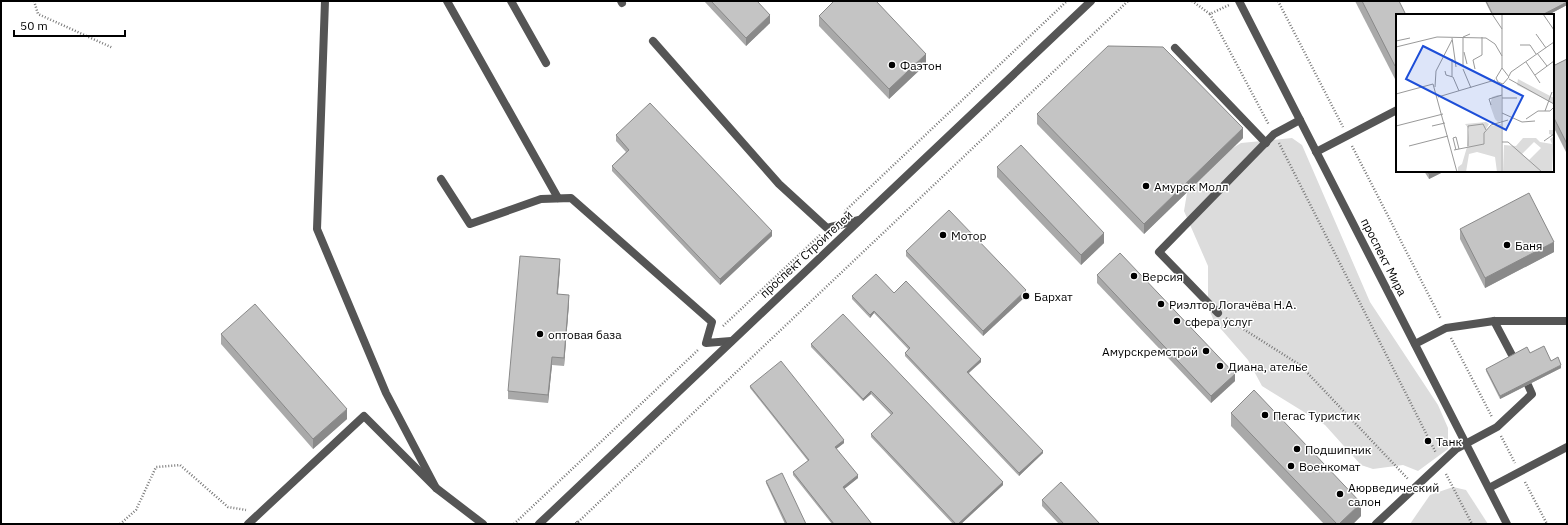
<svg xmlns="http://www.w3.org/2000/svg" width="1568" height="525" font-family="'IBM Plex Sans',sans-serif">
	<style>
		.green { fill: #dcdcdc }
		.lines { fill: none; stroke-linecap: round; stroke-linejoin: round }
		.path { stroke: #777; stroke-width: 2.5; stroke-dasharray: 1 2; stroke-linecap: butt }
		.service { stroke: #555; stroke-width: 8 }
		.minor { stroke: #555; stroke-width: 8 }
		.tertiary { stroke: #555; stroke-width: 8 }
		.wall { fill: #a9a9a9 }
		.shaded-wall { fill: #898989 }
		.building { fill: #c4c4c4; stroke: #898989 }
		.poi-dot { fill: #000; stroke: #fff; stroke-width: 1.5 }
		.labels { text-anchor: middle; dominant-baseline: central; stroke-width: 3; stroke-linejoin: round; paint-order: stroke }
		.poi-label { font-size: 12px; fill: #000; stroke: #fff; text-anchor: start }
		.street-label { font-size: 12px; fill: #000; stroke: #fff }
		.inset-road { fill: none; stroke: #999; stroke-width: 1 }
		.view { fill: #1d4ed8; fill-opacity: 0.15; stroke: #1d4ed8; stroke-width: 2 }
		.inset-edge { fill: none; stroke: #000; stroke-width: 2 }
	</style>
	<rect width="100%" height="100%" fill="#fff"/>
	<g class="green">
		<path d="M1292,138l10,7 68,157 68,103 10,23v21l-30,22 -15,-6 -30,4 -12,-4 -36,-40 -63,-39 -14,-26 -34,-39 -6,-14v-41l-24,-55 4,-24 11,-18 42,-26z"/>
		<path d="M1453,487l13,3 22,34h-78l20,-29z"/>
	</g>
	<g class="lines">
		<g class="path">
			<path d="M34,1l4,13 75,34"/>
			<path d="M1192,1l18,13 19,-9"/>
			<path d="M1278,1l65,126"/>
			<path d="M1210,14l59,111"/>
			<path d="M1279,143l157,310"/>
			<path d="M1352,146l89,173"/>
			<path d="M845,211l222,-210"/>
			<path d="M1226,318l74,47 108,114"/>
			<path d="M723,326l97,-91"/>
			<path d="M1451,338l41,79"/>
			<path d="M1501,436l14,27"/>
			<path d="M1446,474l26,50"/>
			<path d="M1525,482l22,42"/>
			<path d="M120,524l16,-14 20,-43 24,-2 48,42 18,3"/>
			<path d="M514,524l184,-174"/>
			<path d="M576,524l552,-523"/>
		</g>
		<g class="service">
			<path d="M325,1l-8,228 69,164 50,95"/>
			<path d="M447,1l111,197"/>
			<path d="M511,1l35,62"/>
			<path d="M621,1l1,2"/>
			<path d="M653,41l126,143 48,44 32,-8"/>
			<path d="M1175,48l91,95"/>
			<path d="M1316,152l81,-42"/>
			<path d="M441,179l29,45 71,-25 30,-1 141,124 -6,21 25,-2"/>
			<path d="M1218,313l-59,-61 115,-118 26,-14"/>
			<path d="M1494,321l19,36"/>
			<path d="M1415,344l31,-16 48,-7h73"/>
			<path d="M1489,488l78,-41"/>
			<path d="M248,524l116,-108 72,72 47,36"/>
			<path d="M1376,524l80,-75 41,-22 35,-33 -4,-9"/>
		</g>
		<path class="minor" d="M539,524l552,-523"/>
		<path class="tertiary" d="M1239,1l268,523"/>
	</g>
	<g class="wall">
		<path d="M704,1h53l13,22 -24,23z"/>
		<path d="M1355,1h44l-4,78z"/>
		<path d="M1485,1h82v4l-19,10h-56z"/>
		<path d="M819,16l107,48 -37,35 -70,-73z"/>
		<path d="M1567,59v95l-14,-28v-60z"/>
		<path d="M1037,114l206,24 -99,96 -107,-110z"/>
		<path d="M616,135l156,101 -52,49 -108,-114v-5l14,-14 -10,-11z"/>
		<path d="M997,167l107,76 -23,22 -84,-88z"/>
		<path d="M1424,171h21l-16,8z"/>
		<path d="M1460,229l94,23 -69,36 -25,-49z"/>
		<path d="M906,251l120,45 -43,40 -77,-80z"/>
		<path d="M560,267l-2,27 11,9 -5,63 -12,-1 -4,38 -40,-4v-8z"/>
		<path d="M1097,275l138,106 -24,22 -114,-120z"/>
		<path d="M894,293l87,69 -12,11 74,80 -24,23 -114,-120v-3l3,-4 -34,-36 -4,5 -18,-19v-3z"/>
		<path d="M221,334l126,85 -34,30 -92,-105z"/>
		<path d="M811,344l192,141 -42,39h-8l-82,-87v-3l20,-19 -20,-21 -8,7 -52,-54z"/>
		<path d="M1530,353l21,8 10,7 -61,31 -14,-28v-2z"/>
		<path d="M750,386l94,57 -8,6 22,29 -14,11 28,35h-40l-39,-49v-3l15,-11 -58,-73z"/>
		<path d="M1231,413l130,103 -8,8h-29l-93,-98z"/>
		<path d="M766,481l40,43h-21l-19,-41z"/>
		<path d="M1042,500l58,24h-41l-17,-18z"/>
	</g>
	<g class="shaded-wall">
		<path d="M1567,2v3l-19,10h-6z"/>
		<path d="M770,15v8l-24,23v-8z"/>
		<path d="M926,54v10l-37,35v-10z"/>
		<path d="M1397,65v13l-2,1v-13z"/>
		<path d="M1243,128v10l-99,96v-10z"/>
		<path d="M1434,171h11l-16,8v-5z"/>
		<path d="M772,231v5l-52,49v-6z"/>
		<path d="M1104,233v10l-23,22v-10z"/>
		<path d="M1554,242v10l-69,36v-10z"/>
		<path d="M560,259v8l-3,35v-8z"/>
		<path d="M1026,290v6l-43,40v-5z"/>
		<path d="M569,295v8l-5,63v-8z"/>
		<path d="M874,311v2l-4,5v-3z"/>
		<path d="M552,357v8l-4,38v-8z"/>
		<path d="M981,359v3l-14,12v-2z"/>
		<path d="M1561,365v3l-61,31v-3z"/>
		<path d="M1235,374v7l-24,22v-7z"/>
		<path d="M871,391v3l-8,7v-2z"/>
		<path d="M347,409v10l-34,30v-10z"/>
		<path d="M844,440v3l-9,7v-3z"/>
		<path d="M1043,451v2l-24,23v-3z"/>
		<path d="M858,475v3l-15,12v-3z"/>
		<path d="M1003,482v3l-42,39h-3z"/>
		<path d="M1361,503v13l-8,8h-14z"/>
	</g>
	<g class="building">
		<path d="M711,1h46l13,14 -24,23z"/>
		<path d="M834,1h42l50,53 -37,35 -70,-73z"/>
		<path d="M1362,1h37l7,14h-9v50l-2,1z"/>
		<path d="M1486,1h81v1l-25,13h-49z"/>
		<path d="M1108,46l55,1 80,81 -99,96 -107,-110z"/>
		<path d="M1567,59v85l-14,-28v-50z"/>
		<path d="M650,103l122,128 -52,48 -108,-113 17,-16 -13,-15z"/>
		<path d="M1021,145l83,88 -23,22 -84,-88z"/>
		<path d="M1427,171h7l-5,3z"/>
		<path d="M1529,193l25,49 -69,36 -25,-49z"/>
		<path d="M949,210l77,80 -43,41 -77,-80z"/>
		<path d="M1120,253l115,121 -24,22 -114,-121z"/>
		<path d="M520,256l40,3 -3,35 12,1 -5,63 -12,-1 -4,38 -40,-4z"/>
		<path d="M876,274l18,19 12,-12 75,78 -14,13 76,79 -24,22 -114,-120 5,-5 -36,-37 -4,4 -18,-19z"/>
		<path d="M255,304l92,105 -34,30 -92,-105z"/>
		<path d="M843,314l160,168 -45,42h-2l-85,-90 22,-21 -22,-22 -8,8 -52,-55z"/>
		<path d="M1544,346l7,15 7,-4 3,8 -61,31 -14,-27 41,-22 3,6z"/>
		<path d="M781,361l63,79 -9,7 23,28 -15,12 29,37h-38l-41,-52 16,-12 -59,-74z"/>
		<path d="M1254,390l107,113 -22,21h-2l-106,-111z"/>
		<path d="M782,473l24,51h-19l-21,-43z"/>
		<path d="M1061,482l39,42h-36l-22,-24z"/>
		<path d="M577,521l3,3h-6z"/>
	</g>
	<g class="poi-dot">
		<circle cx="892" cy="65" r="4"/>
		<circle cx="1146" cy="186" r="4"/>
		<circle cx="943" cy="235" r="4"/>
		<circle cx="1507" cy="245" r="4"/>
		<circle cx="1134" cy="276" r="4"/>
		<circle cx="1026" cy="296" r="4"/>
		<circle cx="1161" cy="304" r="4"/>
		<circle cx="1177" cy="321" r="4"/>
		<circle cx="540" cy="334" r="4"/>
		<circle cx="1206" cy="351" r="4"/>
		<circle cx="1220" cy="366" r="4"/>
		<circle cx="1265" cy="415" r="4"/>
		<circle cx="1428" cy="441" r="4"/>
		<circle cx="1297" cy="449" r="4"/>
		<circle cx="1291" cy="466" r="4"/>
		<circle cx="1340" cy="494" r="4"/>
	</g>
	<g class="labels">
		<g class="poi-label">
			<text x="900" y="65">Фаэтон</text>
			<text x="1154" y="186">Амурск Молл</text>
			<text x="951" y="235">Мотор</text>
			<text x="1515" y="245">Баня</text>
			<text x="1142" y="276">Версия</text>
			<text x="1034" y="296">Бархат</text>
			<text x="1169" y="304">Риэлтор Логачёва Н.А.</text>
			<text x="1185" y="321">сфера услуг</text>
			<text x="548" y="334">оптовая база</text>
			<text x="1198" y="351" text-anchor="end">Амурскремстрой</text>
			<text x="1228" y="366">Диана, ателье</text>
			<text x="1273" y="415">Пегас Туристик</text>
			<text x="1436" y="441">Танк</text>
			<text x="1305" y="449">Подшипник</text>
			<text x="1299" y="466">Военкомат</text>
			<text x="1348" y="487">Аюрведический<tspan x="1348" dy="14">салон</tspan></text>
		</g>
		<g class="street-label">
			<text transform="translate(806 254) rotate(-43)">проспект Строителей</text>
			<text transform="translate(1384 257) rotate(63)">проспект Мира</text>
		</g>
	</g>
	<g transform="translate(1396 14)">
		<rect width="158" height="158" fill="#fff"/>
		<path d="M122,65l36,19v6l-37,-19zM102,81l3,1v25l-3,1 -3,-3 -5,-14 2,-8zM90,108l3,2 -4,7 6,-5 10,-2v48h-4l-2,-15 -18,-5 -8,2 -3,18h-8v-5l4,-3 5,-17 2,-18 -4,-5zM153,116h5l-2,42h-49l1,-27 12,1 7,-8h13l4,4 12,2 -2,-5 4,-3 -5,-2zM138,128l7,6 -12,12 -7,-6z" fill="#dcdcdc" fill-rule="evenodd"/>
		<path class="inset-road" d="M96,0l10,15M147,0l11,16M140,20l10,14M56,24l4,29M0,27l14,-3M124,31h10l6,9M0,33l41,-10 49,1 9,6 7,12v12l-6,10 2,4 5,2 6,-7 -7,-9M68,38l3,12M141,39l10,13M106,42v-42M56,45v17M130,48l14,21M67,52v-29l7,-3M67,55l8,19M79,55l-2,-9 9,-5v-18M49,57l1,4 7,2 6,14M139,61l19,-14M113,62l2,-4 43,-30M113,65l45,25M106,72v86M39,73l1,-16 16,-31M0,80l37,-10 24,88M42,83l57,-17M106,84h15M95,91l-2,-6 13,-4M149,97l7,-19M106,99l20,9 13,-1M130,105l12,-8h12l4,-4M0,112l47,-12M36,112l13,-3M148,127l10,-7M106,128h6l34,30M13,132l39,-10M72,132v-20l15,-2 3,6M58,136l30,-6v-11l7,-8 17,-5M60,136l-3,-12 3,-1 3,12"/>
		<path class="view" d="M27,32l100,50 -17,34 -100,-51z"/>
		<rect width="158" height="158" class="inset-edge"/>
	</g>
	<rect width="1568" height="525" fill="none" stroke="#000000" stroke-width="4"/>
	<path d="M14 30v6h111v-6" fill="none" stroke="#000000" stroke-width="2"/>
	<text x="20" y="30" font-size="12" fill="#000000" stroke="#ffffff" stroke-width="3" paint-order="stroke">50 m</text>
</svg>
